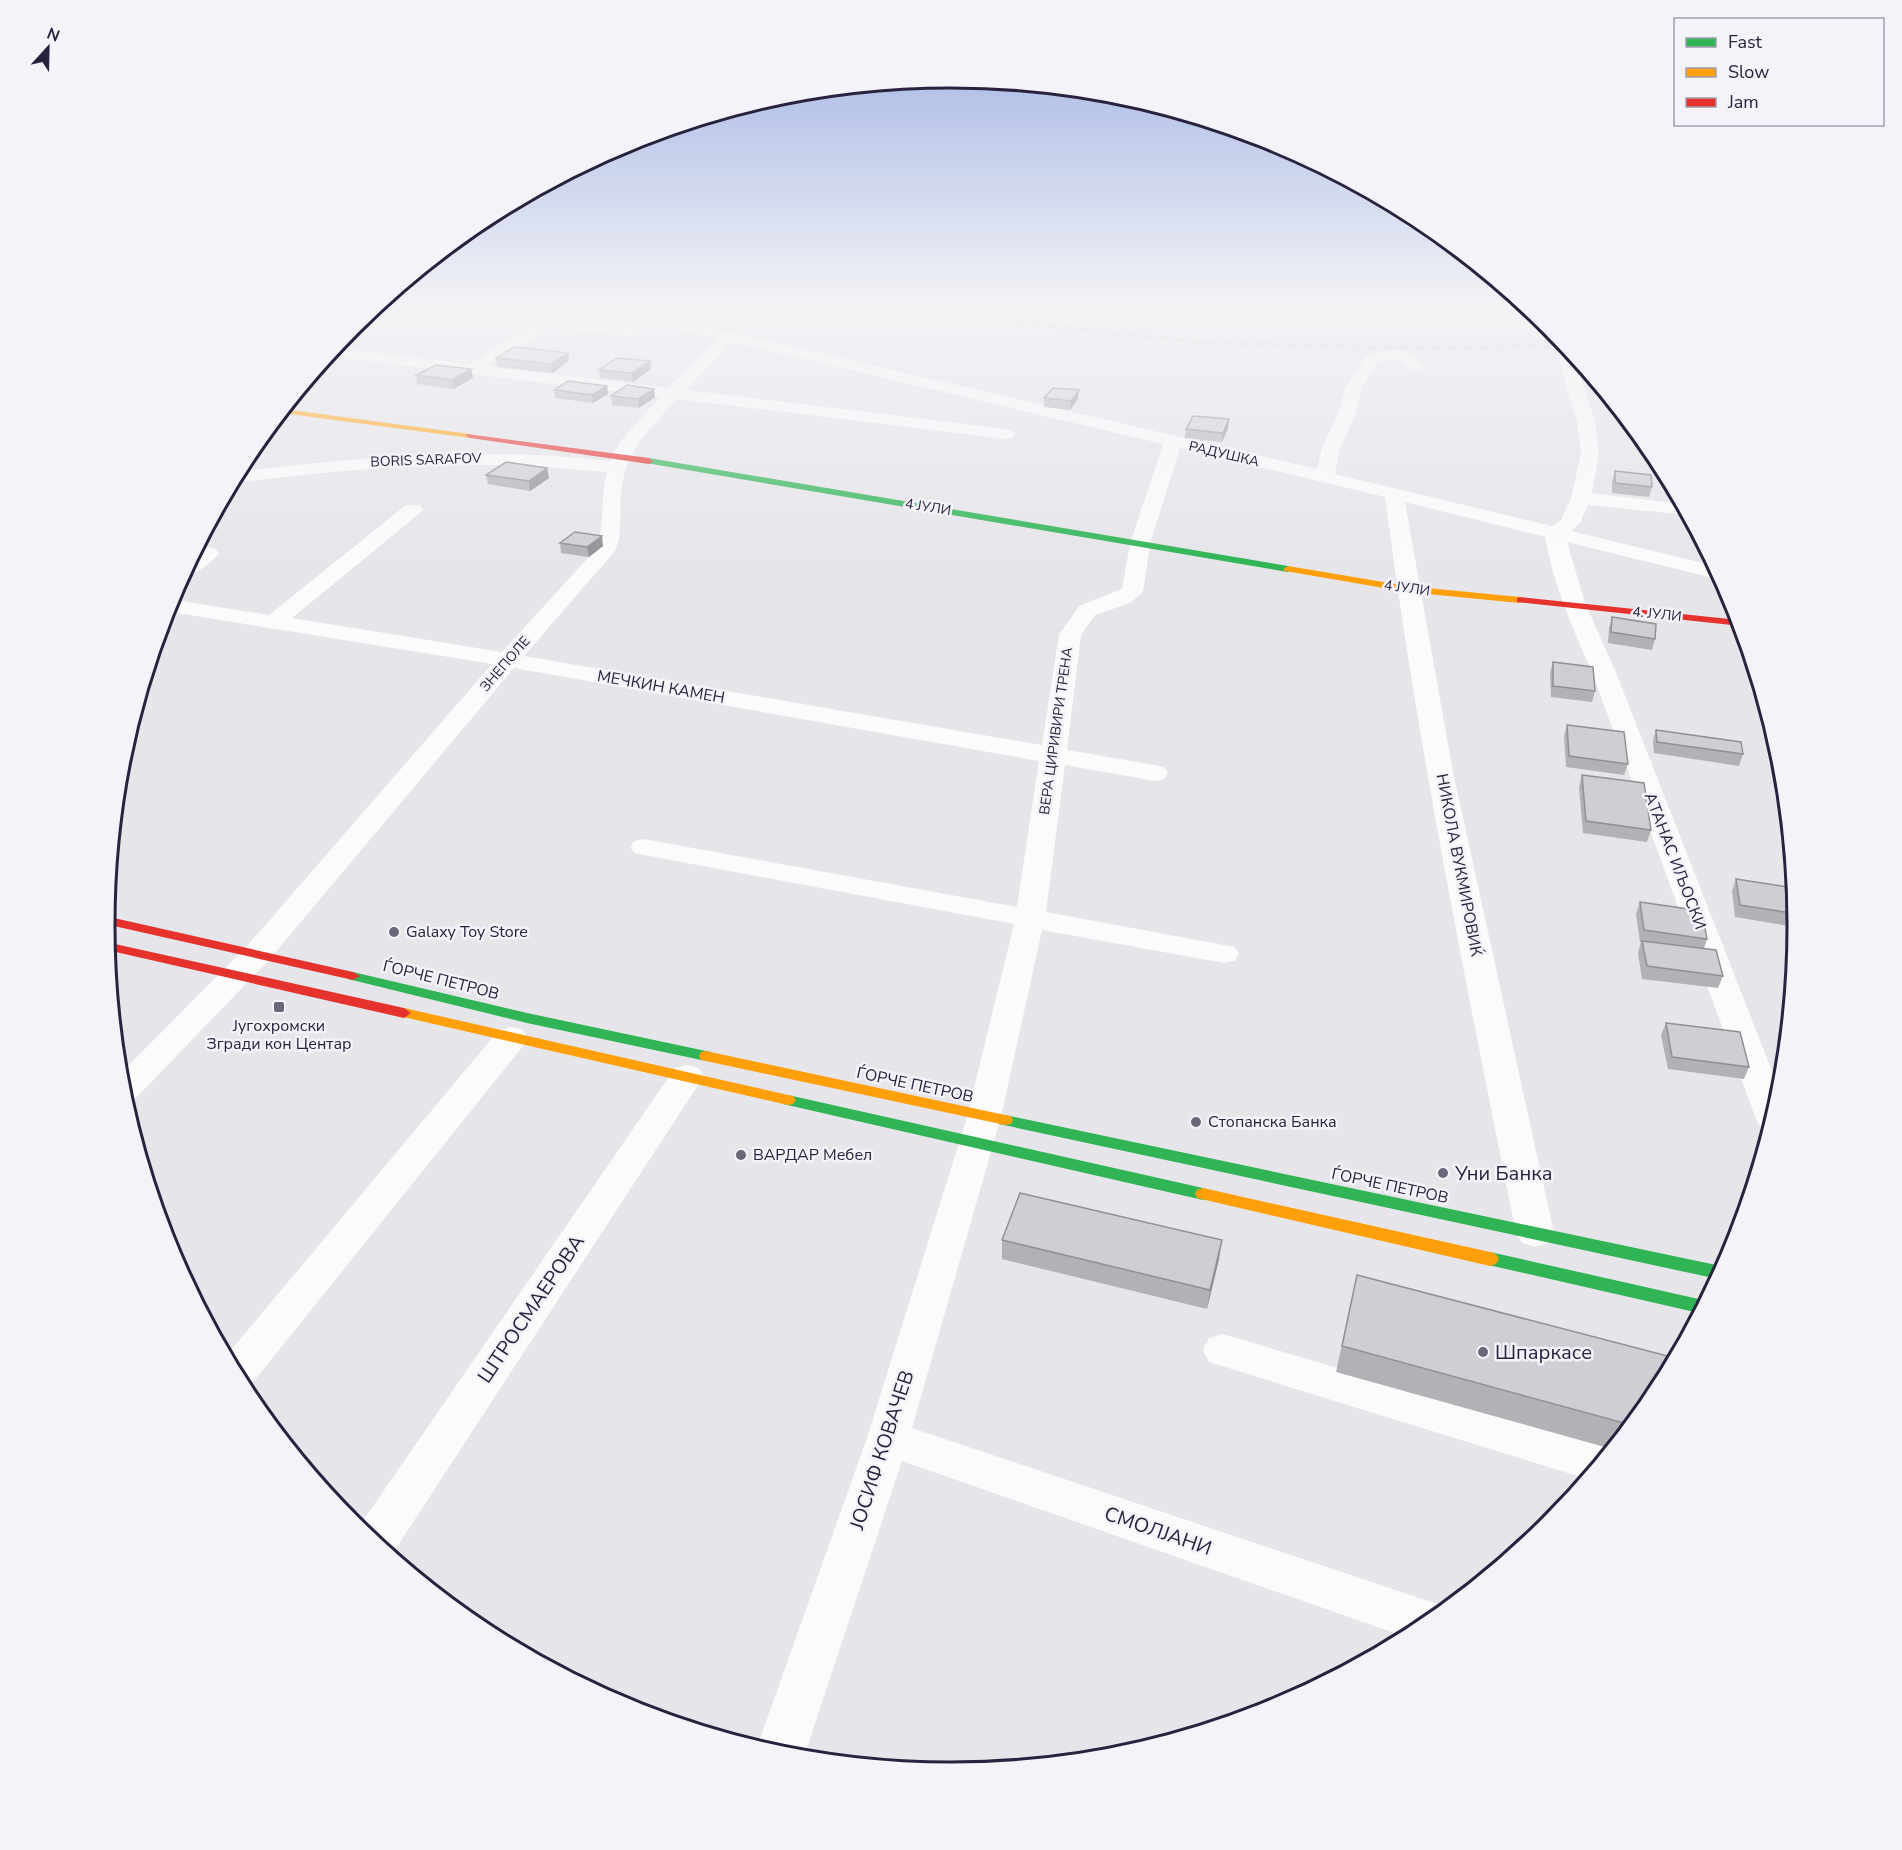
<svg xmlns="http://www.w3.org/2000/svg" width="1902" height="1850" font-family="'Nunito Sans',sans-serif">
	<style>
		.lines { fill: none; stroke-linecap: round; stroke-linejoin: round }
		.street { fill: #fbfbfc; fill-rule: evenodd }
		.fast { fill: #30b455; fill-rule: evenodd }
		.slow { fill: #ff9f0a; fill-rule: evenodd }
		.jam { fill: #e5322d; fill-rule: evenodd }
		.rail-casing { stroke: #c8c7cb; stroke-width: 4 }
		.rail { stroke: #f3f3f9; stroke-width: 2; stroke-dasharray: 8; stroke-linecap: butt }
		.wall { fill: #b2b1b6 }
		.shaded-wall { fill: #919094 }
		.building { fill: #cfced4; stroke: #919094; stroke-width: 1.5 }
		.poi-dot { fill: #6b667a; stroke: #f3f3f9; stroke-width: 2 }
		.labels { text-anchor: middle; dominant-baseline: central; stroke-width: 5; stroke-linejoin: round; paint-order: stroke }
		.far-street-label { font-size: 14px; fill: #29223e; stroke: #f3f3f9 }
		.street-label { font-size: 16px; fill: #29223e; stroke: #f3f3f9 }
		.poi-label { font-size: 16px; fill: #29223e; stroke: #f3f3f9; text-anchor: start }
		.near-poi-label { font-size: 20px; fill: #29223e; stroke: #f3f3f9; text-anchor: start }
		.near-street-label { font-size: 20px; fill: #29223e; stroke: #f3f3f9 }
		.rim { fill: none; stroke: #29223e; stroke-width: 3 }
	</style>
	<rect width="100%" height="100%" fill="#e5e5ea"/>
	<g class="lines">
		<g class="street">
			<path d="M380,305c86,0 170,13 255,22l8,5 -8,5 -85,-10 -62,39 180,22 51,-49 -130,-31 -2,-3h27l703,164 5,-21 16,-35 8,-26 20,-31c23,-6 43,-11 58,10l-2,3h-12l-7,-8 -16,-1 -9,2 -16,25 -6,26 -16,35 -5,26 217,52 9,-6 10,-22 10,-45 -4,-32 -18,-61 2,-3 11,-4 7,8 -3,1 19,59 4,32 -7,40 90,11 6,11 -100,-10 -8,18 -9,8 144,35 19,35 5,16 -10,-1 -16,-32 4,-5 -150,-37 18,61 30,67 166,424 -11,36 -9,-2 -5,-9 -165,-449c-19,-43 -38,-86 -46,-133l-140,-35 48,270 101,461 -6,10 -13,4 -13,-4 -6,-10c-49,-244 -99,-488 -131,-736l-205,-49 -30,96 -7,48 -13,11 -35,12 -14,20 -14,115 88,15 9,2 4,6 -4,6 -9,2 -90,-16 -19,147 178,33 11,2 4,7 -4,7 -11,2 -182,-33 -41,187 -89,311 534,179 -25,22 -15,8 -504,-176 -98,296 -19,-1 -28,-9 110,-309 100,-321 47,-193 -370,-69 -10,-2 -4,-6 4,-6 10,-2 373,68 22,-146 -525,-93 -245,292 -136,141 -9,3 -5,-29 128,-129 245,-282 -327,-53 5,-12 99,16 137,-110h14l3,4 -3,4 -128,105 210,34 94,-103c9,-21 4,-52 11,-77l-86,-7h-95l-95,7 -100,11 6,-11c125,-16 248,-25 373,-11l9,-18 41,-46 -333,-41 7,-8 136,16 62,-39 -145,-16zM733,342l430,102 -33,100 -8,45 -43,17 -20,29 -17,110 -518,-89 91,-105c8,-18 4,-36 6,-55 3,-46 27,-64 56,-97l329,40 6,-1 3,-4 -3,-4 -6,-1 -321,-39z"/>
			<path d="M209,547l7,2 3,4c-7,10 -25,23 -37,23l11,-22z"/>
			<path d="M511,1027l12,3 4,8 -4,8 -273,340 -7,2 -17,-32 273,-326z"/>
			<path d="M687,1065l12,3 5,8 -313,480 -33,-28 317,-460z"/>
			<path d="M1223,1334l376,111 12,5 -24,29 -378,-117 -6,-12 6,-12z"/>
		</g>
		<g class="fast">
			<path d="M649,458l639,108 5,3 -5,3 -642,-109v-4z"/>
			<path d="M353,972l174,41 179,38 5,1 2,4 -2,4 -5,1 -179,-38 -179,-44 -2,-3 2,-3z"/>
			<path d="M788,1095l415,93 6,2 2,4 -2,4 -6,2 -420,-96 -3,-4 3,-4z"/>
			<path d="M1005,1115l716,151 3,1 -6,12 -719,-155 -2,-4 2,-4z"/>
			<path d="M1490,1252l213,48 3,1 -7,12 -215,-49 -3,-5 3,-5z"/>
		</g>
		<g class="slow">
			<path d="M284,409l186,25 4,2 -4,2 -189,-25z"/>
			<path d="M1288,566l119,20 113,11 5,3 -5,3 -113,-11 -122,-21 -2,-2z"/>
			<path d="M404,1008l384,87 5,1 3,4 -3,4 -5,1 -389,-89 -2,-3 2,-3z"/>
			<path d="M706,1051l299,64 6,1 2,4 -2,4 -6,1 -304,-65 -2,-4 2,-4z"/>
			<path d="M1203,1188l287,64 6,2 3,5 -3,5 -6,2 -293,-68 -2,-4 2,-4z"/>
		</g>
		<g class="jam">
			<path d="M467,434l182,24 4,3 -4,3 -179,-26 -4,-2z"/>
			<path d="M1520,597l219,23 2,6 -224,-24v-4z"/>
			<path d="M105,916l248,56 7,4 -7,4 -248,-56z"/>
			<path d="M106,942l298,66 7,5 -7,5 -297,-68z"/>
		</g>
		<g class="rail-casing">
			<path id="rail" d="M912,305c94,15 188,29 283,36 124,9 248,5 372,6"/>
		</g>
		<use href="#rail" class="rail"/>
	</g>
	<g class="wall">
		<path d="M496,358l73,3 -17,12 -55,-6z"/>
		<path d="M471,369l2,9 -20,11 -36,-5 -1,-9z"/>
		<path d="M651,369l-18,13 -33,-4 -1,-8z"/>
		<path d="M607,386l1,8 -15,9 -38,-5 -1,-8z"/>
		<path d="M654,389l1,8 -16,11 -27,-3 -1,-9z"/>
		<path d="M1044,398l34,1 -8,11 -26,-3z"/>
		<path d="M1229,419l-1,9 -6,14 -37,-4 1,-9z"/>
		<path d="M1615,471l37,16 -3,10 -37,-4v-12z"/>
		<path d="M486,475l63,3 -19,13 -42,-7z"/>
		<path d="M560,543l43,3 -14,11 -28,-4z"/>
		<path d="M1612,617l43,22 -3,11 -44,-7 1,-15z"/>
		<path d="M1553,662l42,29 -3,11 -41,-5 -1,-24z"/>
		<path d="M1567,725l61,39 -4,11 -58,-8 -2,-31z"/>
		<path d="M1656,730l87,24 -4,12 -85,-13 -1,-12z"/>
		<path d="M1582,775l69,55 -4,12 -64,-9 -4,-46z"/>
		<path d="M1736,879l58,9 4,34 -3,5 -60,-10 -3,-26z"/>
		<path d="M1640,902l67,37 -3,9 19,28 -5,12 -76,-9 -4,-26 3,-11h-1l-4,-28z"/>
		<path d="M1666,1023l83,44 -5,12 -76,-10 -7,-34z"/>
		<path d="M1002,1240l217,19 -12,50 -205,-50z"/>
		<path d="M1357,1275l298,121 -43,53 -276,-77z"/>
	</g>
	<g class="shaded-wall">
		<path d="M568,353l1,8 -17,12 -1,-9z"/>
		<path d="M650,361l1,8 -18,13 -1,-9z"/>
		<path d="M471,369l2,9 -20,11 -1,-9z"/>
		<path d="M607,386l1,8 -15,9 -1,-8z"/>
		<path d="M654,389l1,8 -16,11 -1,-9z"/>
		<path d="M1079,390l-1,9 -8,11 1,-9z"/>
		<path d="M1229,419l-1,9 -6,14 1,-9z"/>
		<path d="M547,468l2,10 -19,13 -1,-10z"/>
		<path d="M602,536l1,10 -14,11 -2,-10z"/>
		<path d="M1222,1240l-3,19 -12,50 3,-19z"/>
	</g>
	<g class="building">
		<path d="M514,347l54,6 -17,11 -55,-6z"/>
		<path d="M617,358l33,3 -18,12 -33,-3z"/>
		<path d="M436,365l35,4 -19,11 -36,-5z"/>
		<path d="M568,381l39,5 -15,9 -38,-5z"/>
		<path d="M627,385l27,4 -16,10 -27,-3z"/>
		<path d="M1053,388l26,2 -8,11 -27,-3z"/>
		<path d="M1193,416l36,3 -6,14 -37,-4z"/>
		<path d="M506,462l41,6 -18,13 -43,-6z"/>
		<path d="M1615,471l36,4 1,12 -37,-4z"/>
		<path d="M575,532l27,4 -15,11 -27,-4z"/>
		<path d="M1612,617l44,7 -1,15 -44,-7z"/>
		<path d="M1553,662l40,5 2,24 -42,-5z"/>
		<path d="M1567,725l57,7 4,32 -59,-8z"/>
		<path d="M1656,730l85,12 2,12 -86,-12z"/>
		<path d="M1582,775l62,8 7,47 -65,-9z"/>
		<path d="M1736,879l58,9 3,26 -57,-9z"/>
		<path d="M1640,902l62,9 5,28 -63,-9z"/>
		<path d="M1642,941l74,9 7,26 -76,-10z"/>
		<path d="M1666,1023l74,9 9,35 -77,-10z"/>
		<path d="M1020,1193l202,47 -12,50 -208,-50z"/>
		<path d="M1357,1275l318,83 -20,38 -24,29 -289,-79z"/>
	</g>
	<linearGradient id="sky" x2="0" y2="1"><stop stop-color="#9baee2"/><stop offset="0.54" stop-color="#f3f3f6"/><stop offset="1" stop-color="#f3f3f6" stop-opacity="0"/></linearGradient>
	<rect width="1902" height="564" fill="url(#sky)"/>
	<g class="poi-dot">
		<circle cx="394" cy="932" r="6"/>
		<rect x="273" y="1001" width="12" height="12" rx="3"/>
		<circle cx="1196" cy="1122" r="6"/>
		<circle cx="741" cy="1155" r="6"/>
		<circle cx="1443" cy="1173" r="6"/>
		<circle cx="1483" cy="1352" r="6"/>
	</g>
	<g class="labels">
		<g class="far-street-label">
			<text transform="translate(1224 454) rotate(13)">РАДУШКА</text>
			<text transform="translate(426 460) rotate(-2)">BORIS SARAFOV</text>
			<text transform="translate(928 507) rotate(9)">4 ЈУЛИ</text>
			<text transform="translate(1407 588) rotate(8)">4 ЈУЛИ</text>
			<text transform="translate(1657 614) rotate(6)">4. ЈУЛИ</text>
			<text transform="translate(505 664) rotate(-49)">ЗНЕПОЛЕ</text>
			<text transform="translate(1056 731) rotate(-82)">ВЕРА ЦИРИВИРИ ТРЕНА</text>
		</g>
		<g class="street-label">
			<text transform="translate(661 687) rotate(10)">МЕЧКИН КАМЕН</text>
			<text transform="translate(1675 861) rotate(69)">AТАНАС ИЉОСКИ</text>
			<text transform="translate(1459 865) rotate(79)">НИКОЛА ВУКМИРОВИЌ</text>
			<text transform="translate(441 980) rotate(14)">ЃОРЧЕ ПЕТРОВ</text>
			<text transform="translate(915 1085) rotate(12)">ЃОРЧЕ ПЕТРОВ</text>
			<text transform="translate(1390 1186) rotate(12)">ЃОРЧЕ ПЕТРОВ</text>
		</g>
		<g class="poi-label">
			<text x="406" y="932">Galaxy Toy Store</text>
			<text x="279" y="1026" text-anchor="middle">Југохромски<tspan x="279" dy="18">Згради кон Центар</tspan></text>
			<text x="1208" y="1122">Стопанска Банка</text>
			<text x="753" y="1155">ВАРДАР Мебел</text>
		</g>
		<g class="near-poi-label">
			<text x="1455" y="1173">Уни Банка</text>
			<text x="1495" y="1352">Шпаркасе</text>
		</g>
		<g class="near-street-label">
			<text transform="translate(531 1309) rotate(-56)">ШТРОСМАЕРОВА</text>
			<text transform="translate(882 1450) rotate(-72)">ЈОСИФ КОВАЧЕВ</text>
			<text transform="translate(1158 1531) rotate(19)">СМОЛЈАНИ</text>
		</g>
	</g>
	<path d="M0 0H1902V1850H0ZM951 88H951A836 836 0 0 1 1787 924V926A836 836 0 0 1 951 1762H951A836 836 0 0 1 115 926V924A836 836 0 0 1 951 88Z" fill="#f3f3f9" fill-rule="evenodd"/>
	<path class="rim" d="M951 88H951A836 836 0 0 1 1787 924V926A836 836 0 0 1 951 1762H951A836 836 0 0 1 115 926V924A836 836 0 0 1 951 88Z"/>
	<rect x="1674" y="18" width="210" height="108" fill="#f3f3f9" stroke="#a29fae" stroke-width="1.5"/>
	<rect x="1686" y="38" width="30" height="9" fill="#30b455" stroke="#a29fae" stroke-width="1.5"/>
	<text x="1728" y="48" font-size="18" fill="#29223e">Fast</text>
	<rect x="1686" y="68" width="30" height="9" fill="#ff9f0a" stroke="#a29fae" stroke-width="1.5"/>
	<text x="1728" y="78" font-size="18" fill="#29223e">Slow</text>
	<rect x="1686" y="98" width="30" height="9" fill="#e5322d" stroke="#a29fae" stroke-width="1.5"/>
	<text x="1728" y="108" font-size="18" fill="#29223e">Jam</text>
	<g transform="translate(48 48) rotate(22)" stroke="#f3f3f9" stroke-width="4.5" paint-order="stroke">
	<path d="M0-4.5L10 22L0 15L-10 22Z" fill="#29223e"/>
	<text y="-9" font-size="16" font-weight="bold" text-anchor="middle" fill="#29223e">N</text>
	</g>
</svg>
